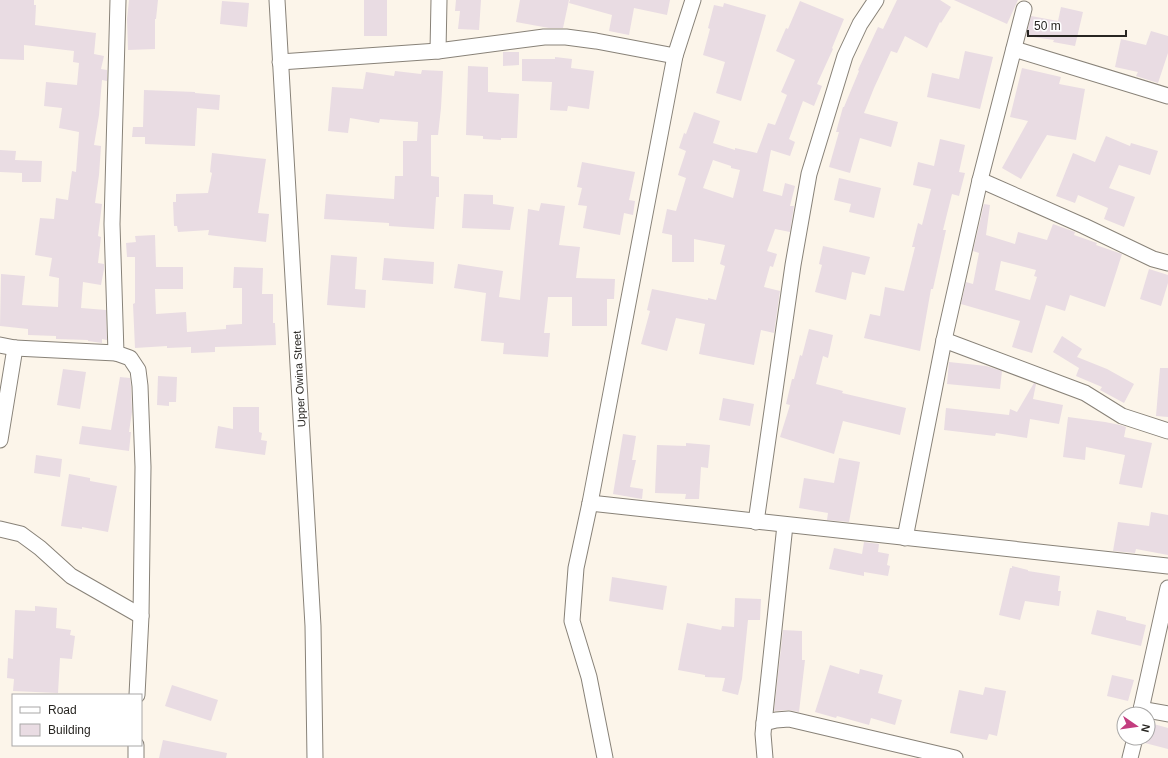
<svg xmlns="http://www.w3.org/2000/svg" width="1168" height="758" font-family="Arial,sans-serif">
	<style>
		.building { fill: #e9dce3; fill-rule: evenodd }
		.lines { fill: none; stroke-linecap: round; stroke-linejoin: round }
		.street-casing { stroke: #888278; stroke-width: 17 }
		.street { stroke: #fff; stroke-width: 15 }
		.labels { text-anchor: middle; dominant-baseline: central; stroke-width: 3; stroke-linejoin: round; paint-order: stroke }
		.street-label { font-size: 11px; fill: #282622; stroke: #fff }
	</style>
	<rect width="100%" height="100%" fill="#fcf5ea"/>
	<g class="building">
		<path d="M0,0h34v5h2l-1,20 61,8 -2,21 10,2 -3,13 6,1v11l-5,-1 -3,35 -5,30 7,1 -2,29 -4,28 7,1 -4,32 3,1 -3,26 6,1v5l-3,16 -18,-3 -2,26 25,2 1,30 -5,-1v4l-14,-2v-1l-32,-1v-3l-28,-1v-6l-28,-3 1,-52 24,2 -3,29 36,2 1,-29 -10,-2 3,-18 -17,-3 5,-37 14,1 2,-21 12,2 4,-29 4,1 3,-40 -20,-4 3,-20 -18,-2 2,-24 31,3 2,-22 -6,-1 1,-11 -50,-6v15l-24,-1z"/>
		<path d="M129,0h29l-2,19h-1v30l-27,1 -1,-31z"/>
		<rect x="364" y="0" width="23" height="36"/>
		<path d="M456,0h25l-2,30 -21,-1 2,-18h-5z"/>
		<path d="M520,0h49l-6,28h-14l-33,-6z"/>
		<path d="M570,0h100l-3,15 -33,-7 -5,27 -20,-4 3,-16 -43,-12z"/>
		<path d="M897,0h43l11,7 -10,16 -1,-1 -13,26 -22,-12 -8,17 -6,-2 -17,37 -10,25 34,9 -7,25 -31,-9 -10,35 -21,-6 10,-35h-3l7,-25h1l15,-36 -1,-1 20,-43 5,2z"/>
		<path d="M954,0h64l-11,24z"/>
		<path d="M222,1l27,2 -2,24 -27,-3z"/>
		<path d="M800,1l44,18 -12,29 1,1 -16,35 5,2 -8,20 -11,-5 -14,38 6,3 -5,14 -19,-6 -8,41 19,5 3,-13 10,3 -5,20h4l-4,26 -15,-3 -8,22 10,3 -4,13 -3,-1 -6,21 16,4 -6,42 -13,-3 -7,35 -55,-11 6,-30 -29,-6 -9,33 -26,-7 9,-33 -3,-1 5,-21 56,11v-2l8,2 9,-34 -5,-2 5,-19 -31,-6v23h-22v-27l-10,-2 5,-24 9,2 10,-33 -8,-3 8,-24 -7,-3 5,-15 2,1 8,-22 26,9 -7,22 22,7v-2l22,5 11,-30 7,2 12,-30 -6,-3 14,-32 -19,-9 10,-23 2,1zM713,160l18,6v2l9,2 -7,28 -30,-10z"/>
		<path d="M724,3l42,12 -25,86 -25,-8 9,-31 -22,-7 7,-26 -2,-1 6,-23 9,2z"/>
		<path d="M1061,7l22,5 -8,34 -22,-4 1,-2 -28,-4 5,-20 27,5z"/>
		<path d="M1151,31l17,5v17l-10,30 -22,-7 2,-4 -23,-5 6,-28 25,6z"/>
		<path d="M965,51l28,6 -13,52 -53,-12 5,-24 27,6z"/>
		<path d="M503,52h16v13l-16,1z"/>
		<path d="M555,57l17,2 -1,9 23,3 -5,38 -21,-3 -1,5 -17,-1 2,-28 -30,-1v-22h33z"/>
		<path d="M468,66l20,1v25l31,2 -2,44h-16v2l-18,-1v-3l-17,-1z"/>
		<path d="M1022,68l39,9 -2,7 26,5 -9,51 -29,-5 -26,44 -19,-11 26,-47 -18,-4z"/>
		<path d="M422,70l21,1 -2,37 -3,27h-7v41l8,1v20h-3l-2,32 -45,-3v-3l-65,-4 2,-25 68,5 1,-23h8v-35h14l1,-19 -38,-3 -1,4 -29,-5 -2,15 -20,-2 4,-44 31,2 3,-17 28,4 1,-5 26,3z"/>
		<path d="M144,90l51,2v1l25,2 -1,15 -22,-2 -2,38 -50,-2v-7h-13l1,-10h10z"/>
		<path d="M1106,136l24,10 1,-3 27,8 -8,24 -31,-10 -10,23 26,9 -11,30 -20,-8 4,-11 -30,-13 -3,8 -19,-7 17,-43 22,9z"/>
		<path d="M940,139l25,6 -6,27 6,1 -6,23 -7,-2 -9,36h3l-13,59h-2l-11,62 -56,-13 6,-24 10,2 5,-29 19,4 11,-44h-3l6,-24 4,2 9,-36 -18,-4 5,-23 16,4z"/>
		<path d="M0,150l16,1 -1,9 27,1 -1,21h-19v-9l-22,-1z"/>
		<path d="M212,153l54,6 -8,54 11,1 -3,28 -58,-7 1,-5 -31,2 -1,-6h-3l-1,-24h3v-8l32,-1 4,-20 -2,-1z"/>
		<path d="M582,162l53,10 -6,28 6,1 -2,14 -9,-2 -4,22 -37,-7 4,-22 -9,-1 4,-17 -5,-1z"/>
		<path d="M839,178l42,10 -7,30 -25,-6 2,-8 -17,-4z"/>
		<path d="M464,194l29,1v9l21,3 -4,23 -48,-2z"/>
		<path d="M541,203l24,3 -6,39 21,2 -4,31 39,1 -1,20h-7v27h-35v-29h-24l-4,36h6l-2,24 -45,-3 1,-11 -23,-2 5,-48 -32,-5 4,-24 45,7 -4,26 21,3 8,-91 11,2z"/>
		<path d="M984,204l6,1 -4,30 29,9 3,-12 29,8 6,-16 22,8 -1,3 23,8 -1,2 26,9 -17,53 -35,-12 -5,16 -19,-6 -14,48 -20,-6 8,-26 -59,-17 5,-22 7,2 6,-31 -6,-2zM1001,261l35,9 -2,6 3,1 -7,23 -35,-10z"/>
		<path d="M155,235l1,32h27v22h-28l1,25 30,-2 1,20 39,-3v-4l16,-1v-36h-9l1,-21 29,1 -1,26h11v29h2l1,22 -61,2v5l-24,1v-6l-24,1v-2l-32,2 -2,-44 2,-1v-46h-8l-1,-14 10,-1 -1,-6z"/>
		<path d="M823,246l47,11 -5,18 -13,-3 -6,28 -31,-8 7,-27 -3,-1z"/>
		<path d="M331,255l26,2 -2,32 11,1 -1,18 -38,-3z"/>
		<path d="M384,258l50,4 -1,22 -51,-4z"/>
		<path d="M1149,269l19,6v8l-7,23 -21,-7z"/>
		<path d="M809,329l24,6 -5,23 -5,-2 -7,28 27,7 -1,2 64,15 -6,27 -57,-14 -9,33 -54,-17 10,-32 -4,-1 6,-25h2l6,-24 2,1z"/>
		<path d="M1062,336l20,13 -5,8 30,12 27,15 -10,19 -24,-13 2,-3 -26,-11 3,-8 -26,-16z"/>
		<path d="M949,362l37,4 16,5 -2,18 -53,-5z"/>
		<path d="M1160,368h8v49l-12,-1z"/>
		<path d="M63,369l23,3 -6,37 -23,-4z"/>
		<path d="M158,376l19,1 -1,25h-7v4l-12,-1z"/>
		<path d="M120,377l10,1 1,9 1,25 -3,20h2l-2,19 -50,-7 3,-18 29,4z"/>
		<path d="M1034,383l2,1 -3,15 30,6 -4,19 -29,-5 -3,19 -31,-5 -1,3 -51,-6 2,-22 63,7 1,-6 7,3z"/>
		<path d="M723,398l31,6 -4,22 -31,-6z"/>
		<path d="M233,407h26v25l3,1 -1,7 6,1 -2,14 -50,-7 3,-22 15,3z"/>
		<path d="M1068,417l37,5 15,3 6,2 -2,10 28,6 -10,45 -23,-4 6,-29 -39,-8 -1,13 -22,-3z"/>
		<path d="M623,434l13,2 -4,24h4l-6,27 13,2 -1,10 -29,-5z"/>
		<path d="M686,443l24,2 -2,23 -7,-1 -2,32h-14l1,-5 -31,-1 2,-48 29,1z"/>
		<path d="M36,455l26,4 -2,18 -26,-4z"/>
		<path d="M839,458l21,4 -11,60 -22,-2 1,-7 -29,-5 5,-30 30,5z"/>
		<path d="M69,474l21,4v3l27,5 -9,46 -26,-5v2l-21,-3z"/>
		<path d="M1151,512l17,3v40l-32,-6 -1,4 -22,-2 5,-29 31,4z"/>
		<path d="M864,542l15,2 -1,8 11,2 -2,11 3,1 -2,10 -24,-4v4l-35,-7 5,-21 28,6z"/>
		<path d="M1012,566l16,4v1l32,5 -2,15h3l-2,15 -34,-5 -5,19 -21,-5 11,-47h2z"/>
		<path d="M612,577l55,9 -4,24 -54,-9z"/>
		<path d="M735,598l26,1 -1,21h-12l-6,59 -4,16 -16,-4 3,-13 -20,-1v-2l-27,-5 9,-47 34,7 1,-4 12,1z"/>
		<path d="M35,606l22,2 -1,20 15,2 -1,5 5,1 -3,23 -12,-1 -2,35 -45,-2 1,-12 -7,-1 1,-20 5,1 2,-49 20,1z"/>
		<path d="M1097,610l29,7v3l20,5 -5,21 -50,-12z"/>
		<path d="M783,630l19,1v29h3l-6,52 -10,-2 -15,1z"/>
		<path d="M830,665l29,9 1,-5 23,6 -5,18 24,7 -7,25 -24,-7 -2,7 -32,-9 -1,2 -21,-6z"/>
		<path d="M1112,675l22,5 -6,21 -21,-5z"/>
		<path d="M172,685l46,15 -7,21 -46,-15z"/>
		<path d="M985,687l21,4 -9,45 -8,-2 -2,6 -37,-7 9,-43 24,5z"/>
		<path d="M1150,723l18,5v21l-23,-6 1,-5h2v-7z"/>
		<path d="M163,740l64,13 -1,5h-67z"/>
	</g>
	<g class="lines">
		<g class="street-casing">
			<g id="street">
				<path d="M118,0l-6,224 4,129 14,5 8,12 2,16 3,81 -2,149 -4,79"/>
				<path d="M277,0l36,626 2,132"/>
				<path d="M1014,49l154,47"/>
				<path d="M438,51l1,-51"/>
				<path d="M280,62l158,-11 106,-14h22l30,4 79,15"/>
				<path d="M980,180l104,46 69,33 15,4"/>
				<path d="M944,340l141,53 37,23 46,15"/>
				<path d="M0,345l15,3 101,5"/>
				<path d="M0,440l15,-92"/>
				<path d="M590,503l578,63"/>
				<path d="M756,522l37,-257 16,-91 36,-118 15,-32 16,-24"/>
				<path d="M0,529l21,5 19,14 31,28 70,40"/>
				<path d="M905,538l39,-198 36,-160 44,-171"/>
				<path d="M1141,709l27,5"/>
				<path d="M1140,714l28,-126"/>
				<path d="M764,723l21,-198"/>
				<path d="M136,745v13"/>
				<path d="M605,758l-16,-81 -17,-56 4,-53 14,-65 85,-447 18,-56"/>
				<path d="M765,758l-2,-24 1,-11 12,-3 13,-1 166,39"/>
				<path d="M1130,758l5,-20"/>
			</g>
		</g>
		<use href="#street" class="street"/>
	</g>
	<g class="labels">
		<g class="street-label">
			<text transform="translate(299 379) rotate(-93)">Upper Owina Street</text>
		</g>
	</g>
	<rect x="12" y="694" width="130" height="52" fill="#ffffff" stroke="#a9a8a7"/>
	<rect x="20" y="707" width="20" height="6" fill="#ffffff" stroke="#a9a8a7"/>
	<text x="48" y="714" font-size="12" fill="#282622">Road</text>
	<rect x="20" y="724" width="20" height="12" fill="#e9dce3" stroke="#a9a8a7"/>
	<text x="48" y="734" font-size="12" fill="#282622">Building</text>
	<g transform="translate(1136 726) rotate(103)"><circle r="19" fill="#ffffff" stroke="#a9a8a7"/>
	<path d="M0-3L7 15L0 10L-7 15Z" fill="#c33d7f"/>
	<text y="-6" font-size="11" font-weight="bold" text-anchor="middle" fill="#282622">N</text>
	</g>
	<path d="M1028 30v6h98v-6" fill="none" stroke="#282622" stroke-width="2"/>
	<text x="1034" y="30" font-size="12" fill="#282622" stroke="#ffffff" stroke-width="3" paint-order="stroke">50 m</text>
</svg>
